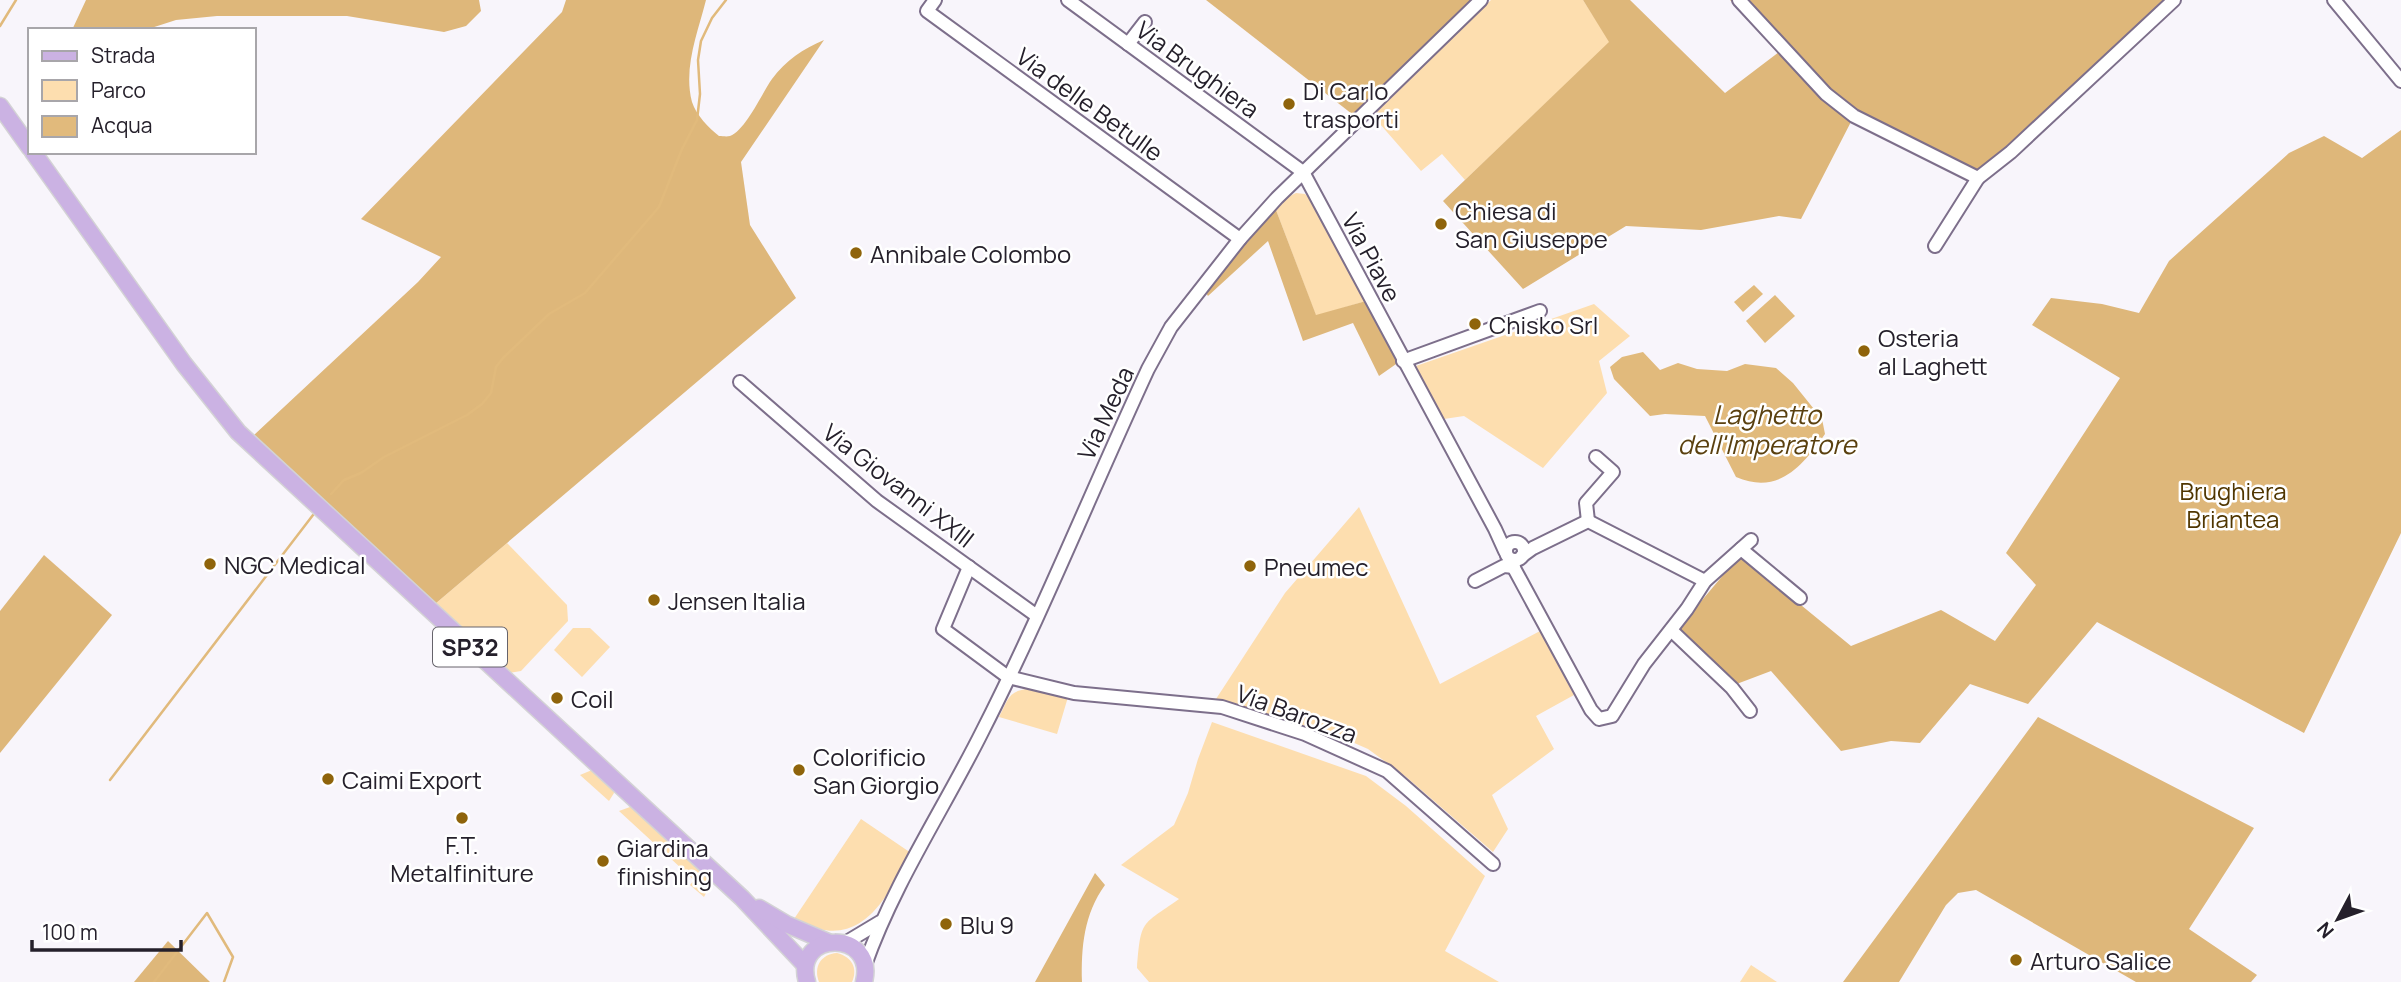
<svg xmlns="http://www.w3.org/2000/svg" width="2401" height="982" font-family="Manrope,sans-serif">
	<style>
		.green { fill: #fddeaf }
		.forest { fill: #deb77a }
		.water { fill: #e1ba7c }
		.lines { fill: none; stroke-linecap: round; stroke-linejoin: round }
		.stream { stroke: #e1ba7c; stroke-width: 2.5 }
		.minor-casing { stroke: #7d6f8b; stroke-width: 16 }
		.major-casing { stroke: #d3d2d5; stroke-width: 19 }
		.minor { stroke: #fff; stroke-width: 12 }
		.major { stroke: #cbb2e3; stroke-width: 16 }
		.poi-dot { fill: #8f640b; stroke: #fff; stroke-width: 2.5 }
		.labels { text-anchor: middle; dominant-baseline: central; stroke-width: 5; stroke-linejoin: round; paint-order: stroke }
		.shield { fill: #fff; stroke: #66636b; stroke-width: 2 }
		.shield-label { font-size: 23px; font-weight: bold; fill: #25202b }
		.street-label { font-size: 24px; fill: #25202b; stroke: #fff }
		.poi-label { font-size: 24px; fill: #25202b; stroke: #fff; text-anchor: start }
		.park-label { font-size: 24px; fill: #503601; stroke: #fff }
		.water-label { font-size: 26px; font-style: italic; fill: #5a400f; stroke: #fff }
	</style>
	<rect width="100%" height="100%" fill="#f8f5fb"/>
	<g class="green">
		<path d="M1491,0h92l27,42 -145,138 -23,-26 -21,17 -48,-55z"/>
		<path d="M1296,193l9,1 5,5 56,102 -50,15 -40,-106 12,-13z"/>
		<path d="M1594,304l36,32 -31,25 8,32 -64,75 -79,-52 -20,3 -28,-53z"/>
		<path d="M1359,507l81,177 100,-53 34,64 -38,21 18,33 -62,46 16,34 -15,23 -88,-76 -37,-27 -32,-14 -120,-36 69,-106z"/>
		<path d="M507,543l60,62 1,16 -47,50 -12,2 -45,-38 -29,-31z"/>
		<path d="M573,628h17l20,19 -28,30 -28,-27z"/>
		<path d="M1029,689l39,8 -11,37 -58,-17c9,-17 9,-27 30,-28z"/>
		<path d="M1212,722l154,54 40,30 79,70 -40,75 54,31h-350l-12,-14c4,-49 4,-42 42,-69l-58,-34 53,-40 14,-32 10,-34z"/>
		<path d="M592,770l21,19 1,4 -5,8 -29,-26z"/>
		<path d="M630,807l5,2 72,65 2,13 -5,10 -14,-12 4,-5 -75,-69z"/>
		<path d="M861,819l50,34c-20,35 -42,88 -92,76 -8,-1 -17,-6 -25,-10z"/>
		<path d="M837,953c15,4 21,15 15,29h-33c-6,-15 2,-28 18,-29z"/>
		<path d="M1751,965l26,17h-37z"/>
	</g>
	<g class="forest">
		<path d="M86,0h393l2,11 -15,15 -22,6 -97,-16h-130l-41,4 -31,10h-73z"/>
		<path d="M566,0h140c-8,32 -23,68 -14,102 4,13 17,26 27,34 4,0 7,1 11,0 16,-6 32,-43 42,-57 14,-19 31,-30 52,-39l-83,122 9,63 46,73 -361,306 -182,-168 165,-154 23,-25 -80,-38 201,-207z"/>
		<path d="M1206,0h269l-107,104 -16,10z"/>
		<path d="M1583,0h47l95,93 54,-41 -49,-52h433l-175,175 -135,-64 1,5 -53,103 -22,-3 -78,14 -75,-4 -103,63 -80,-88 166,-159z"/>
		<path d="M2401,130v403l-97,200 -207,-111 -69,82 -58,-20 -50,59 -29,-2 -50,10 -70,-80 -37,14 -57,-55 63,-75 111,91 90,-36 54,31 41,-56 -30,-32 114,-175 -88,-53 19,-27 51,6 37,9 30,-52 120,-108 35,-17 38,22z"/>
		<path d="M1276,210l40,105 50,-14 33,61 -20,14 -26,-53 -50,18 -35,-100 -60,55 -4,-6z"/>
		<path d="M44,555l68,60 -112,138v-142z"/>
		<path d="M2038,717l216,111 -65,101 68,46 -6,7h-115l-160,-92 -18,3 -12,12 -47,77h-56z"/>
		<path d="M1095,873l10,12c-21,29 -24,62 -23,97h-47z"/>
		<path d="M168,941l42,41h-76z"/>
	</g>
	<g class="water">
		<path d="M1754,285l9,9 -20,18 -9,-10z"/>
		<path d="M1775,295l20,21 -30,27 -19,-22z"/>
		<path d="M1643,352l17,18 18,-7 19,6 30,2 18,-7 31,4 17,15 29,36 3,15c-23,33 -47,61 -89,43l-31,-61 -40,-2 -15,2 -36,-37 -4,-12 12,-10z"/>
	</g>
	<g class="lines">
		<g class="stream">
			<path d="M0,26l16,-26"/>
			<path d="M331,494l13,-14 17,-7 23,-16 83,-42 15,-11 9,-11 5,-26 7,-9 46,-44 36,-21 74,-86 23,-58 15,-29 3,-26 -2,-34 3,-19 11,-23 14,-18"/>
			<path d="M110,780l203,-265"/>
			<path d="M154,982l53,-69 26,44 -9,25"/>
		</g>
		<g class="minor-casing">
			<g id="minor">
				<path d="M935,0l-8,11 313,228"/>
				<path d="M1068,0l235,172 192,357 10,22"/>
				<path d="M1739,0l87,94 28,22 124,62 33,-26 163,-152"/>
				<path d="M2334,0l67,81"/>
				<path d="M1128,44l17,-22"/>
				<path d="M1935,246l43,-68"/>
				<path d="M1403,361l137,-50"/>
				<path d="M740,382l137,119 160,115"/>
				<path d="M1588,521l-2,-18 27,-31 -17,-15"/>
				<circle cx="1515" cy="551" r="9"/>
				<path d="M1741,549l59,49"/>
				<path d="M1522,556l11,-8 55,-27 117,60"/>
				<path d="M1509,559l82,151 8,9 13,-3 32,-52 43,-55 18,-28 46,-41"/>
				<path d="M969,567l-26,62 65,48 66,16 148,14 83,27 82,37 106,93"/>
				<path d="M1475,581l29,-15 10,1"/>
				<path d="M1671,630l61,58 18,23"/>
				<path d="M845,943l35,-21"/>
				<path d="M865,965c29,-82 78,-155 117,-233 60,-118 110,-242 166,-363l23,-42 69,-88 37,-41 204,-198"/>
			</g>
		</g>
		<g class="major-casing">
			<g id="major">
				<path d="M0,106l30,42"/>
				<path d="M33,152l151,212 54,68 504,466 63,67"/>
				<path d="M759,908l27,16 42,18"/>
				<path d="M807,982c-15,-52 70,-53 57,0"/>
			</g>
		</g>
		<use href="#minor" class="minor"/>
		<use href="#major" class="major"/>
	</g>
	<g class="poi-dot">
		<circle cx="1289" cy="104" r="7"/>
		<circle cx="1441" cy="224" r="7"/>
		<circle cx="856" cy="253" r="7"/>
		<circle cx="1475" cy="324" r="7"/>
		<circle cx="1864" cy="351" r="7"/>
		<circle cx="210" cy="564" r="7"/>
		<circle cx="1250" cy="566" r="7"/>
		<circle cx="654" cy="600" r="7"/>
		<circle cx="557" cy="698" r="7"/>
		<circle cx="799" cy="770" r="7"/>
		<circle cx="328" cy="779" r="7"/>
		<circle cx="462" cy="818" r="7"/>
		<circle cx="603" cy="861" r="7"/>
		<circle cx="946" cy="924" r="7"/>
		<circle cx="2016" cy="960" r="7"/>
	</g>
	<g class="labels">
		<rect class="shield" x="433" y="627.5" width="74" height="39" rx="5"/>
		<g class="shield-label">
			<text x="470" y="647">SP32</text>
		</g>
		<g class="street-label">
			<text transform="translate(1198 69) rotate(36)">Via Brughiera</text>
			<text transform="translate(1090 104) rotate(36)">Via delle Betulle</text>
			<text transform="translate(1372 257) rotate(62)">Via Piave</text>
			<text transform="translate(1105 413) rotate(-65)">Via Meda</text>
			<text transform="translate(899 485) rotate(38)">Via Giovanni XXIII</text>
			<text transform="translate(1297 713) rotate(20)">Via Barozza</text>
		</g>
		<g class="poi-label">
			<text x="1303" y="90">Di Carlo<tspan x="1303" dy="28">trasporti</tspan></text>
			<text x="1455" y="210">Chiesa di<tspan x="1455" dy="28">San Giuseppe</tspan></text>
			<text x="870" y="253">Annibale Colombo</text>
			<text x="1489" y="324">Chisko Srl</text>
			<text x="1878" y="337">Osteria<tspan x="1878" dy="28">al Laghett</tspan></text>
			<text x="224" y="564">NGC Medical</text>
			<text x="1264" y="566">Pneumec</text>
			<text x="668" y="600">Jensen Italia</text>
			<text x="571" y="698">Coil</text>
			<text x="813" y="756">Colorificio<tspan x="813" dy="28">San Giorgio</tspan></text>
			<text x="342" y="779">Caimi Export</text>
			<text x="462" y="844" text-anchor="middle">F.T.<tspan x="462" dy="28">Metalfiniture</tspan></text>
			<text x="617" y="847">Giardina<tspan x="617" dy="28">finishing</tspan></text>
			<text x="960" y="924">Blu 9</text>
			<text x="2030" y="960">Arturo Salice</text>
		</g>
		<g class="park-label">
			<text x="2233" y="490">Brughiera<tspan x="2233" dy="28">Briantea</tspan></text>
		</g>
		<g class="water-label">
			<text x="1767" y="414">Laghetto<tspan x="1767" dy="30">dell'Imperatore</tspan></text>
		</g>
	</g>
	<rect x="28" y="28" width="228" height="126" fill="#ffffff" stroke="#a8a6aa" stroke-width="2"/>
	<rect x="42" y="51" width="35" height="10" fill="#cbb2e3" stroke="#a8a6aa" stroke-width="2"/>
	<text x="91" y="63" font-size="21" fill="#25202b">Strada</text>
	<rect x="42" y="80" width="35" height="21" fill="#fddeaf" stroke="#a8a6aa" stroke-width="2"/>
	<text x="91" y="98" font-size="21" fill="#25202b">Parco</text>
	<rect x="42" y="116" width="35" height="21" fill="#e1ba7c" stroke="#a8a6aa" stroke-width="2"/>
	<text x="91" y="133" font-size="21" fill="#25202b">Acqua</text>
	<g transform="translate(2338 919) rotate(229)" stroke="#ffffff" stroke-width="5" paint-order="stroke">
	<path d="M0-5L12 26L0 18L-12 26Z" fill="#25202b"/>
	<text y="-10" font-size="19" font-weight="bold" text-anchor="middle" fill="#25202b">N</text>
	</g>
	<path d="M32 940v10h149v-10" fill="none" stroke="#25202b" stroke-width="3.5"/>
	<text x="42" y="940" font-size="21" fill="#25202b" stroke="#ffffff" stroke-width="5" paint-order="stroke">100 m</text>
</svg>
